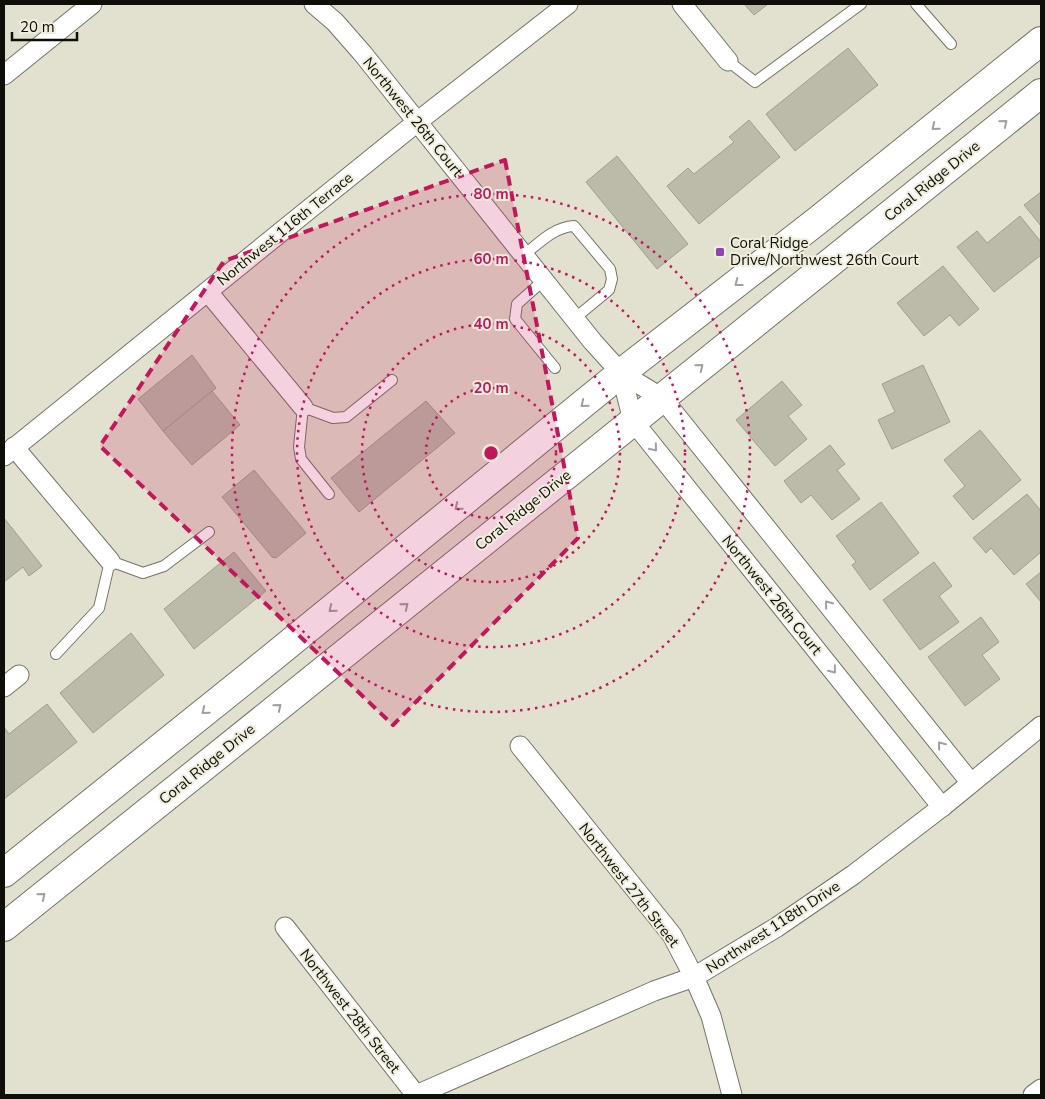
<svg xmlns="http://www.w3.org/2000/svg" width="1045" height="1099" font-family="'Nunito Sans',sans-serif">
	<style>
		.building { fill: #bcbbaa; stroke: #a09f8f }
		.lines { fill: none; stroke-linecap: round; stroke-linejoin: round }
		.lane-casing { stroke: #767465; stroke-width: 12 }
		.street-casing { stroke: #767465; stroke-width: 21 }
		.secondary-casing { stroke: #767465; stroke-width: 30 }
		.lane { stroke: #fff; stroke-width: 10 }
		.street { stroke: #fff; stroke-width: 19 }
		.secondary { stroke: #fff; stroke-width: 28 }
		.oneway { stroke: #9f9f9d }
		.marked { fill: #c2185b; fill-opacity: 0.2; stroke: #c2185b; stroke-width: 4; stroke-dasharray: 10 6; stroke-linejoin: round }
		.ring { fill: none; stroke: #c2185b; stroke-width: 2.5; stroke-dasharray: 2.5 5 }
		.poi-dot { fill: #9042b3; stroke: #efeedd; stroke-width: 2 }
		.labels { text-anchor: middle; dominant-baseline: central; stroke-width: 4; stroke-linejoin: round; paint-order: stroke }
		.street-label { font-size: 15px; fill: #0f0e09; stroke: #efeedd }
		.poi-label { font-size: 15px; fill: #0f0e09; stroke: #efeedd; text-anchor: start }
		.centre { fill: #c2185b; stroke: #efeedd; stroke-width: 2.5 }
		.ring-label { font-size: 15px; text-anchor: middle; font-weight: bold; fill: #c2185b; stroke: #efeedd; stroke-width: 4; stroke-linejoin: round; paint-order: stroke }
	</style>
	<rect width="100%" height="100%" fill="#e2e1cf"/>
	<g class="building">
		<path d="M744,4h24l-14,11z"/>
		<path d="M848,48l30,37 -83,66 -29,-37z"/>
		<path d="M749,120l31,37 -81,67 -32,-38 21,-18 6,6 40,-32 -5,-5z"/>
		<path d="M617,156l71,88 -31,25 -71,-87z"/>
		<path d="M1041,192v34l-17,-21z"/>
		<path d="M1020,216l21,26v13l-47,37 -37,-45 20,-16 10,12z"/>
		<path d="M943,266l36,43 -20,17 -9,-11 -26,21 -27,-33z"/>
		<path d="M192,355l24,33 -53,43 -25,-32z"/>
		<path d="M923,365l27,57 -58,27 -14,-29 17,-8 -13,-28z"/>
		<path d="M782,381l20,24 -14,11 19,23 -32,27 -39,-46z"/>
		<path d="M212,391l28,34 -48,40 -29,-34z"/>
		<path d="M426,401l29,32 -96,79 -28,-34z"/>
		<path d="M980,430l41,50 -48,40 -20,-24 12,-10 -21,-26z"/>
		<path d="M830,445l15,19 -8,6 23,29 -28,21 -21,-25 -10,8 -17,-22z"/>
		<path d="M254,470l52,63 -30,25 -4,-1 -50,-60z"/>
		<path d="M1027,494l14,17v41l-27,23 -23,-27 -5,5 -13,-15z"/>
		<path d="M881,502l38,51 -49,37 -18,-25 4,-3 -20,-26z"/>
		<path d="M4,518l38,48 -13,10 -6,-9 -19,15z"/>
		<path d="M234,552l32,39 -72,58 -30,-40z"/>
		<path d="M934,562l18,24 -13,10 20,26 -39,28 -37,-50z"/>
		<path d="M1041,572v30l-15,-18z"/>
		<path d="M981,617l18,25 -17,13 18,24 -35,27 -37,-49z"/>
		<path d="M131,633l33,42 -71,58 -33,-40z"/>
		<path d="M47,704l30,38 -73,57v-72l5,7z"/>
	</g>
	<g class="lines">
		<g class="lane-casing">
			<g id="lane">
				<path d="M916,4l35,40"/>
				<path d="M728,61l27,21 106,-78"/>
				<path d="M524,255c15,-12 30,-28 50,-29l36,43 2,10 -3,11 -35,29"/>
				<path d="M544,280l-27,24 -2,15 40,49"/>
				<path d="M329,494l-28,-35 -2,-12 4,-40 30,11 13,-1 46,-37"/>
				<path d="M56,654l43,-46 11,-47 33,12 21,-7 45,-34"/>
			</g>
		</g>
		<g class="street-casing">
			<g id="street">
				<path d="M314,4l21,18 28,32 230,288 28,31 41,25 309,385"/>
				<path d="M682,4l46,57"/>
				<path d="M4,75l88,-71"/>
				<path d="M208,292l95,115"/>
				<path d="M621,373l12,48 309,386"/>
				<path d="M14,447l96,114"/>
				<path d="M4,456l413,-334 151,-118"/>
				<path d="M4,687l15,-12"/>
				<path d="M520,746l152,189 22,42 17,39 21,79"/>
				<path d="M285,927l131,168 238,-104 40,-14 83,-50 76,-52 89,-68 99,-81"/>
				<path d="M1033,1095l8,-6"/>
			</g>
		</g>
		<g class="secondary-casing">
			<g id="secondary">
				<path d="M4,873l243,-195 374,-305 196,-152 224,-180"/>
				<path d="M4,927l273,-219 764,-615"/>
			</g>
		</g>
		<use href="#lane" class="lane"/>
		<use href="#street" class="street"/>
		<use href="#secondary" class="secondary"/>
	</g>
	<defs><path id="oneway-chevron" d="M-2-3.5L2.5 0L-2 3.5" fill="none" stroke-width="1.6" stroke-linecap="round" stroke-linejoin="round" transform="scale(1.25)"/></defs>
	<g class="oneway">
		<use href="#oneway-chevron" transform="translate(1004 123) rotate(-39)"/>
		<use href="#oneway-chevron" transform="translate(935 127) rotate(141)"/>
		<use href="#oneway-chevron" transform="translate(738 283) rotate(142)"/>
		<use href="#oneway-chevron" transform="translate(700 367) rotate(-39)"/>
		<use href="#oneway-chevron" transform="translate(584 404) rotate(141)"/>
		<use href="#oneway-chevron" transform="translate(654 448) rotate(51)"/>
		<use href="#oneway-chevron" transform="translate(458 507) rotate(141)"/>
		<use href="#oneway-chevron" transform="translate(828 604) rotate(-129)"/>
		<use href="#oneway-chevron" transform="translate(405 606) rotate(-39)"/>
		<use href="#oneway-chevron" transform="translate(332 609) rotate(141)"/>
		<use href="#oneway-chevron" transform="translate(833 670) rotate(51)"/>
		<use href="#oneway-chevron" transform="translate(278 707) rotate(-39)"/>
		<use href="#oneway-chevron" transform="translate(205 711) rotate(141)"/>
		<use href="#oneway-chevron" transform="translate(941 745) rotate(-129)"/>
		<use href="#oneway-chevron" transform="translate(42 896) rotate(-39)"/>
	</g>
	<path class="marked" d="M505,160l73,378 -185,187 -293,-279 124,-185z"/>
	<g class="ring">
		<circle cx="491" cy="453" r="65"/>
		<circle cx="491" cy="453" r="129"/>
		<circle cx="491" cy="453" r="194"/>
		<circle cx="491" cy="453" r="259"/>
	</g>
	<rect class="poi-dot" x="715" y="247" width="10" height="10" rx="2.5"/>
	<g class="labels">
		<g class="street-label">
			<text transform="translate(413 117) rotate(51)">Northwest 26th Court</text>
			<text transform="translate(932 181) rotate(-39)">Coral Ridge Drive</text>
			<text transform="translate(285 229) rotate(-39)">Northwest 116th Terrace</text>
			<text transform="translate(523 510) rotate(-39)">Coral Ridge Drive</text>
			<text transform="translate(772 595) rotate(51)">Northwest 26th Court</text>
			<text transform="translate(207 764) rotate(-39)">Coral Ridge Drive</text>
			<text transform="translate(629 885) rotate(52)">Northwest 27th Street</text>
			<text transform="translate(773 927) rotate(-33)">Northwest 118th Drive</text>
			<text transform="translate(350 1011) rotate(52)">Northwest 28th Street</text>
		</g>
		<g class="poi-label">
			<text x="730" y="243">Coral Ridge<tspan x="730" dy="17">Drive/Northwest 26th Court</tspan></text>
		</g>
	</g>
	<circle cx="491" cy="453" r="8" class="centre"/>
	<g class="ring-label">
		<text x="491" y="199">80 m</text>
		<text x="491" y="264">60 m</text>
		<text x="491" y="329">40 m</text>
		<text x="491" y="393">20 m</text>
	</g>
	<rect width="1045" height="1099" fill="none" stroke="#0f0e09" stroke-width="10"/>
	<path d="M12 32v8h65v-8" fill="none" stroke="#0f0e09" stroke-width="2.5"/>
	<text x="20" y="32" font-size="15" fill="#0f0e09" stroke="#efeedd" stroke-width="4" paint-order="stroke">20 m</text>
</svg>
